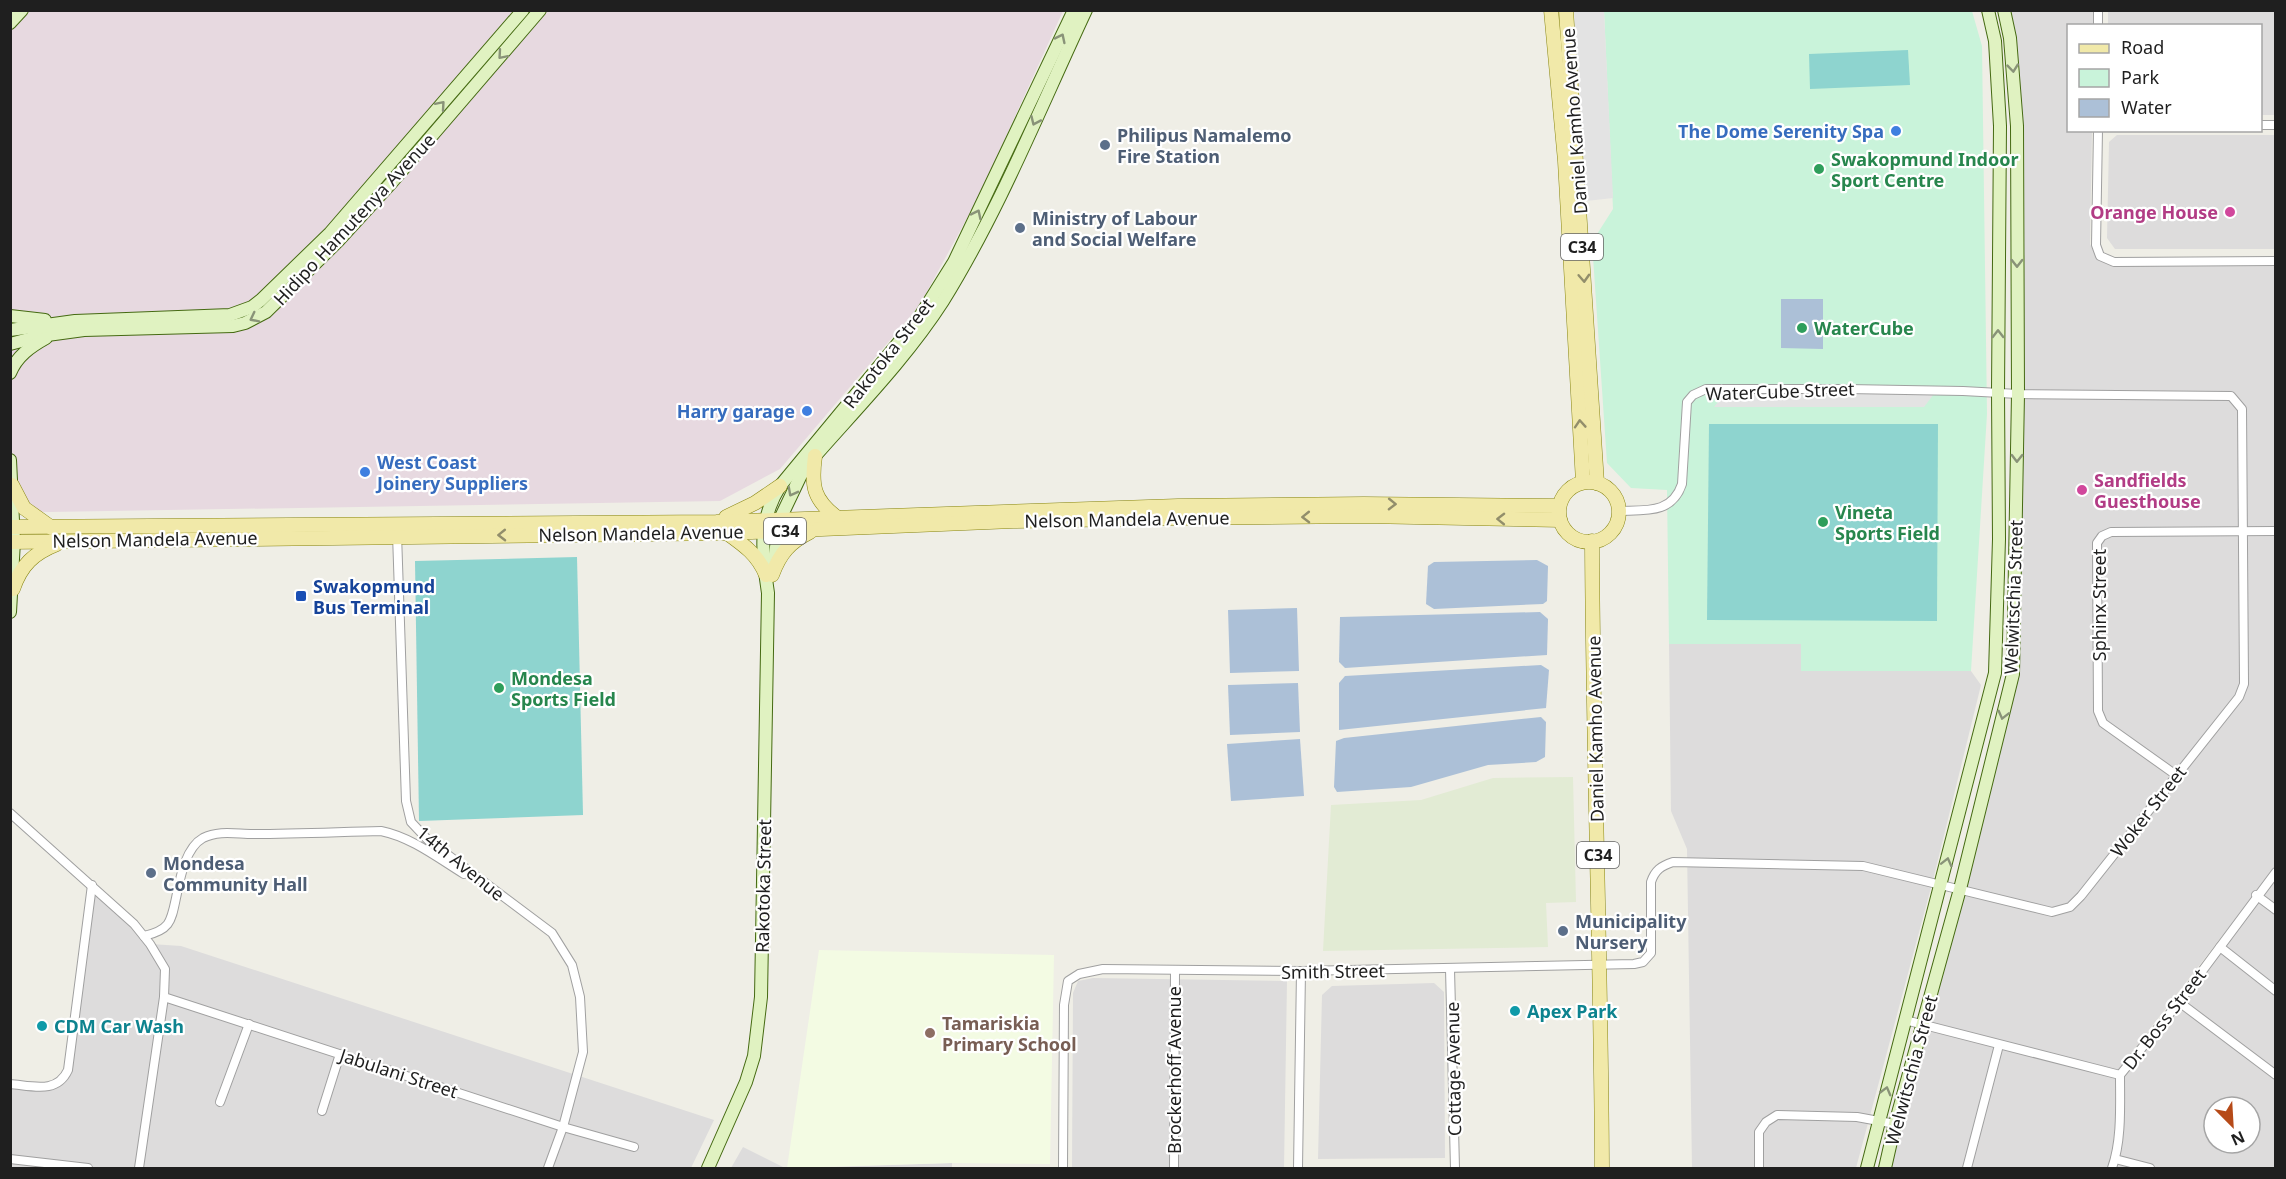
<svg xmlns="http://www.w3.org/2000/svg" width="2286" height="1179" font-family="'Noto Sans',sans-serif">
	<style>
		.residential { fill: #dddcdc; fill-rule: evenodd }
		.industrial { fill: #e7d9e0 }
		.education { fill: #f3fbe3 }
		.farmland { fill: #e2ebd4 }
		.park { fill: #c9f3da }
		.pitch { fill: #8ed4cf }
		.parking { fill: #e3e3e3 }
		.water { fill: #acc0d7 }
		.lines { fill: none; stroke-linecap: round; stroke-linejoin: round }
		.street-casing { stroke: #a0a0a0; stroke-width: 10 }
		.secondary-casing { stroke: #456a12; stroke-width: 14 }
		.primary-casing { stroke: #888612; stroke-width: 15 }
		.street { stroke: #fff; stroke-width: 8 }
		.secondary { stroke: #e0f2c1; stroke-width: 12 }
		.primary { stroke: #f1e9a9; stroke-width: 14 }
		.oneway { stroke: #899378 }
		.oneway2 { stroke: #928e6b }
		.shop-dot { fill: #3f7fe0; stroke: #fff; stroke-width: 2 }
		.service-dot { fill: #5c6f8a; stroke: #fff; stroke-width: 2 }
		.leisure-dot { fill: #2e9e5b; stroke: #fff; stroke-width: 2 }
		.hotel-dot { fill: #d1479c; stroke: #fff; stroke-width: 2 }
		.transit-dot { fill: #1a4fb4; stroke: #fff; stroke-width: 2 }
		.culture-dot { fill: #0f9aa8; stroke: #fff; stroke-width: 2 }
		.education-dot { fill: #8d6e63; stroke: #fff; stroke-width: 2 }
		.labels { text-anchor: middle; dominant-baseline: central; stroke-width: 4.5; stroke-linejoin: round; paint-order: stroke }
		.shield { fill: #fff; stroke: #626262; stroke-width: 1.5 }
		.shield-label { font-size: 16px; font-weight: bold; fill: #1f1f1f }
		.street-label { font-size: 18px; fill: #1f1f1f; stroke: #fff }
		.shop-label { font-size: 18px; font-weight: bold; fill: #366cbe; stroke: #fff; text-anchor: end }
		.service-label { font-size: 18px; font-weight: bold; fill: #4e5e75; stroke: #fff; text-anchor: start }
		.leisure-label { font-size: 18px; font-weight: bold; fill: #27864d; stroke: #fff; text-anchor: start }
		.hotel-label { font-size: 18px; font-weight: bold; fill: #b23c85; stroke: #fff; text-anchor: end }
		.transit-label { font-size: 18px; font-weight: bold; fill: #164399; stroke: #fff; text-anchor: start }
		.culture-label { font-size: 18px; font-weight: bold; fill: #0d838f; stroke: #fff; text-anchor: start }
		.education-label { font-size: 18px; font-weight: bold; fill: #785e54; stroke: #fff; text-anchor: start }
	</style>
	<rect width="100%" height="100%" fill="#efeee6"/>
	<g class="residential">
		<path d="M2008,11h86v14l-26,1v104l24,1 -2,113 7,14 17,8 161,-1v603l-157,202 -191,-49 91,-347 4,-283z"/>
		<path d="M2108,11h167v104h-14l-1,-89 -152,-1z"/>
		<path d="M2117,135h158v114h-160l-8,-11 2,-96z"/>
		<path d="M1669,644h133l-1,27h170l10,14 -48,195 -77,288h-164l-5,-319 -16,-38z"/>
		<path d="M2275,880v288h-159l9,-91zM2214,1107h36v36h-36z"/>
		<path d="M92,885l59,59 30,2 533,174 -23,48h-680l-1,-84 33,3 21,-8z"/>
		<path d="M1093,978l194,3 -3,187h-212l1,-175 5,-12z"/>
		<path d="M1434,983l10,9 1,166 -127,1 4,-164 10,-9z"/>
		<path d="M1926,1029l189,49v80l-4,10h-220z"/>
		<path d="M743,1147l42,21h-54z"/>
		<path d="M952,1163v5h-147z"/>
	</g>
	<path class="industrial" d="M11,11h1052l-86,189 -58,106 -139,163 -60,32 -671,11 -38,-1z"/>
	<path class="education" d="M819,950l235,5 -4,209 -98,-1 -165,5z"/>
	<path class="farmland" d="M1573,777l3,125 -30,1 2,44 -225,4 8,-146 90,-5 72,-22z"/>
	<path class="park" d="M1604,11h368l10,35 5,368 -16,257h-170v-27h-132l-2,-154 -36,-2 -24,-25 -15,-221 21,-33z"/>
	<g class="pitch">
		<path d="M1908,50l2,35 -100,4 -1,-35z"/>
		<path d="M1709,424h229l-1,197 -230,-1z"/>
		<path d="M577,557l6,258 -164,6 -4,-260z"/>
	</g>
	<g class="parking">
		<path d="M1574,11h30l9,187 -27,3z"/>
		<path d="M1729,389l208,1 -13,17h-210z"/>
	</g>
	<g class="water">
		<path d="M1781,299h42v50l-42,-1z"/>
		<path d="M1537,560l11,6 -1,35 -4,3 -109,5 -8,-5 2,-38 6,-4z"/>
		<path d="M1297,608l2,63 -69,2 -2,-63z"/>
		<path d="M1540,612l8,7 -1,36 -202,13 -6,-6 1,-45z"/>
		<path d="M1541,665l8,5 -3,38 -207,22v-47l6,-7z"/>
		<path d="M1298,683l2,49 -70,3 -2,-50z"/>
		<path d="M1541,717l5,5 -1,35 -9,5 -48,3 -77,22 -74,5 -3,-5 2,-46 8,-3z"/>
		<path d="M1300,739l4,57 -73,5 -4,-57z"/>
	</g>
	<g class="lines">
		<g class="street-casing">
			<g id="street">
				<path d="M2098,10v16"/>
				<path d="M2260,125h16"/>
				<path d="M2098,130l-2,115 4,11 14,6 162,-1"/>
				<path d="M397,534l9,267 5,21 17,18 124,93 20,32 8,32 3,55 -20,75 -15,41"/>
				<path d="M2176,775l-73,-52 -5,-12 -1,-168 5,-7 9,-4 165,-1"/>
				<path d="M10,813l124,111 16,20 15,25 -1,28 -25,171"/>
				<path d="M2256,895l20,15"/>
				<path d="M144,936c26,-6 27,-14 32,-38 4,-19 9,-50 27,-60 16,-8 33,-4 50,-4 42,0 85,-2 128,-3 30,6 57,27 83,43"/>
				<path d="M2220,947l56,44"/>
				<path d="M1450,969l5,199"/>
				<path d="M164,997l399,130 71,20"/>
				<path d="M2179,1002l97,73"/>
				<path d="M1905,1020l215,55"/>
				<path d="M2120,1075l59,-73 97,-130"/>
				<path d="M10,1084c23,2 47,10 58,-14l24,-185"/>
				<path d="M220,1102l29,-78"/>
				<path d="M322,1111l18,-57"/>
				<path d="M10,1159l78,9"/>
				<path d="M2115,1159l35,9"/>
				<path d="M1063,1168l1,-163 4,-24 11,-7 24,-5 198,2 333,-7 9,-2 8,-9v-71c4,-12 10,-16 22,-20l190,4 189,46 18,-5 11,-11 158,-199 5,-13 -2,-275 -11,-13 -213,-2 -55,-3 -116,-2h-141l-13,6 -6,7 -5,82c-10,30 -36,26 -63,27"/>
				<path d="M1174,1168l1,-197"/>
				<path d="M1298,1168l3,-197"/>
				<path d="M1759,1168v-36l7,-10 11,-7 80,2 38,7"/>
				<path d="M1967,1168l32,-123"/>
				<path d="M2112,1168c10,-28 8,-63 8,-93"/>
			</g>
		</g>
		<g class="secondary-casing">
			<g id="secondary">
				<path d="M10,23l12,-13"/>
				<path d="M10,316l35,4"/>
				<path d="M10,330l65,-9 155,-6 22,-8 9,-7 69,-67 193,-223"/>
				<path d="M10,344l30,-8 44,-6 149,-4 12,-3 21,-11 72,-71 54,-59 148,-172"/>
				<path d="M10,373c7,-17 20,-26 36,-35"/>
				<path d="M10,460l4,81 -4,71"/>
				<path d="M773,568l7,-49 21,-44 14,-19c44,-50 92,-99 128,-155 57,-92 97,-193 143,-291"/>
				<path d="M708,1168l38,-86 8,-26 7,-59 7,-404c-6,-39 -10,-72 12,-107l139,-168 35,-56 120,-252"/>
				<path d="M1867,1168l128,-495 4,-134 -1,-147 2,-266 -5,-85 -7,-31"/>
				<path d="M1885,1168l10,-44 65,-235 53,-215 5,-280 -1,-268 -7,-88 -6,-28"/>
			</g>
		</g>
		<g class="primary-casing">
			<g id="primary">
				<path d="M1551,10l14,151 18,321"/>
				<path d="M1566,10l31,473"/>
				<path d="M815,456c-4,30 -2,44 24,63"/>
				<circle cx="1589" cy="512" r="30"/>
				<path d="M12,485l12,23 28,20"/>
				<path d="M726,517l29,-14 25,-17"/>
				<path d="M10,527l706,-5 462,-16 186,-2 195,2"/>
				<path d="M727,533c17,12 31,22 39,42"/>
				<path d="M1592,541c1,209 9,418 10,627"/>
				<path d="M10,542l717,-9 286,-12 162,-3 190,-2 195,4"/>
				<path d="M772,575c8,-22 18,-33 38,-43"/>
				<path d="M13,589c8,-24 21,-36 44,-45"/>
			</g>
		</g>
		<use href="#street" class="street"/>
		<use href="#secondary" class="secondary"/>
		<use href="#primary" class="primary"/>
	</g>
	<defs><path id="oneway-chevron" d="M-2-3.5L2.5 0L-2 3.5" fill="none" stroke-width="1.6" stroke-linecap="round" stroke-linejoin="round" transform="scale(1.5)"/></defs>
	<g class="oneway">
		<use href="#oneway-chevron" transform="translate(1061 38) rotate(-64)"/>
		<use href="#oneway-chevron" transform="translate(502 55) rotate(131)"/>
		<use href="#oneway-chevron" transform="translate(2013 68) rotate(84)"/>
		<use href="#oneway-chevron" transform="translate(441 105) rotate(-49)"/>
		<use href="#oneway-chevron" transform="translate(1035 121) rotate(114)"/>
		<use href="#oneway-chevron" transform="translate(977 214) rotate(-64)"/>
		<use href="#oneway-chevron" transform="translate(2017 263) rotate(90)"/>
		<use href="#oneway-chevron" transform="translate(254 318) rotate(153)"/>
		<use href="#oneway-chevron" transform="translate(1998 334) rotate(-90)"/>
		<use href="#oneway-chevron" transform="translate(2017 458) rotate(91)"/>
		<use href="#oneway-chevron" transform="translate(792 492) rotate(118)"/>
		<use href="#oneway-chevron" transform="translate(2003 715) rotate(104)"/>
		<use href="#oneway-chevron" transform="translate(1947 862) rotate(-76)"/>
		<use href="#oneway-chevron" transform="translate(1886 1091) rotate(-75)"/>
	</g>
	<g class="oneway2">
		<use href="#oneway-chevron" transform="translate(1584 278) rotate(87)"/>
		<use href="#oneway-chevron" transform="translate(1580 424) rotate(-94)"/>
		<use href="#oneway-chevron" transform="translate(1392 504) rotate(1)"/>
		<use href="#oneway-chevron" transform="translate(1306 517) rotate(179)"/>
		<use href="#oneway-chevron" transform="translate(1501 519) rotate(-179)"/>
		<use href="#oneway-chevron" transform="translate(502 535) rotate(179)"/>
	</g>
	<g class="shop-dot">
		<circle cx="1896" cy="131" r="6"/>
		<circle cx="807" cy="411" r="6"/>
		<circle cx="365" cy="472" r="6"/>
	</g>
	<g class="service-dot">
		<circle cx="1105" cy="145" r="6"/>
		<circle cx="1020" cy="228" r="6"/>
		<circle cx="151" cy="873" r="6"/>
		<circle cx="1563" cy="931" r="6"/>
	</g>
	<g class="leisure-dot">
		<circle cx="1819" cy="169" r="6"/>
		<circle cx="1802" cy="328" r="6"/>
		<circle cx="1823" cy="522" r="6"/>
		<circle cx="499" cy="688" r="6"/>
	</g>
	<g class="hotel-dot">
		<circle cx="2230" cy="212" r="6"/>
		<circle cx="2082" cy="490" r="6"/>
	</g>
	<rect class="transit-dot" x="295" y="590" width="12" height="12" rx="3"/>
	<g class="culture-dot">
		<circle cx="1515" cy="1011" r="6"/>
		<circle cx="42" cy="1026" r="6"/>
	</g>
	<circle class="education-dot" cx="930" cy="1033" r="6"/>
	<g class="labels">
		<g class="shield">
			<rect x="1561" y="234" width="42" height="26" rx="4.5"/>
			<rect x="764" y="518" width="42" height="26" rx="4.5"/>
			<rect x="1577" y="842" width="42" height="26" rx="4.5"/>
		</g>
		<g class="shield-label">
			<text x="1582" y="247">C34</text>
			<text x="785" y="531">C34</text>
			<text x="1598" y="855">C34</text>
		</g>
		<g class="street-label">
			<text transform="translate(1574 121) rotate(-94)">Daniel Kamho Avenue</text>
			<text transform="translate(354 219) rotate(-47)">Hidipo Hamutenya Avenue</text>
			<text transform="translate(888 353) rotate(-52)">Rakotoka Street</text>
			<text transform="translate(1780 391) rotate(-2)">WaterCube Street</text>
			<text transform="translate(1127 519) rotate(-1)">Nelson Mandela Avenue</text>
			<text transform="translate(641 533) rotate(-1)">Nelson Mandela Avenue</text>
			<text transform="translate(155 539) rotate(-1)">Nelson Mandela Avenue</text>
			<text transform="translate(2013 597) rotate(-88)">Welwitschia Street</text>
			<text transform="translate(2099 605) rotate(-90)">Sphinx Street</text>
			<text transform="translate(1595 729) rotate(-91)">Daniel Kamho Avenue</text>
			<text transform="translate(2148 811) rotate(-52)">Woker Street</text>
			<text transform="translate(461 863) rotate(39)">14th Avenue</text>
			<text transform="translate(763 886) rotate(-89)">Rakotoka Street</text>
			<text transform="translate(1333 971) rotate(-1)">Smith Street</text>
			<text transform="translate(2164 1019) rotate(-52)">Dr. Boss Street</text>
			<text transform="translate(1453 1069) rotate(-91)">Cottage Avenue</text>
			<text transform="translate(1174 1070) rotate(-90)">Brockerhoff Avenue</text>
			<text transform="translate(1911 1070) rotate(-75)">Welwitschia Street</text>
			<text transform="translate(399 1073) rotate(18)">Jabulani Street</text>
		</g>
		<g class="shop-label">
			<text x="1884" y="131">The Dome Serenity Spa</text>
			<text x="795" y="411">Harry garage</text>
			<text x="377" y="462" text-anchor="start">West Coast<tspan x="377" dy="21">Joinery Suppliers</tspan></text>
		</g>
		<g class="service-label">
			<text x="1117" y="135">Philipus Namalemo<tspan x="1117" dy="21">Fire Station</tspan></text>
			<text x="1032" y="218">Ministry of Labour<tspan x="1032" dy="21">and Social Welfare</tspan></text>
			<text x="163" y="863">Mondesa<tspan x="163" dy="21">Community Hall</tspan></text>
			<text x="1575" y="921">Municipality<tspan x="1575" dy="21">Nursery</tspan></text>
		</g>
		<g class="leisure-label">
			<text x="1831" y="159">Swakopmund Indoor<tspan x="1831" dy="21">Sport Centre</tspan></text>
			<text x="1814" y="328">WaterCube</text>
			<text x="1835" y="512">Vineta<tspan x="1835" dy="21">Sports Field</tspan></text>
			<text x="511" y="678">Mondesa<tspan x="511" dy="21">Sports Field</tspan></text>
		</g>
		<g class="hotel-label">
			<text x="2218" y="212">Orange House</text>
			<text x="2094" y="480" text-anchor="start">Sandfields<tspan x="2094" dy="21">Guesthouse</tspan></text>
		</g>
		<g class="transit-label">
			<text x="313" y="586">Swakopmund<tspan x="313" dy="21">Bus Terminal</tspan></text>
		</g>
		<g class="culture-label">
			<text x="1527" y="1011">Apex Park</text>
			<text x="54" y="1026">CDM Car Wash</text>
		</g>
		<g class="education-label">
			<text x="942" y="1023">Tamariskia<tspan x="942" dy="21">Primary School</tspan></text>
		</g>
	</g>
	<rect width="2286" height="1179" fill="none" stroke="#1f1f1f" stroke-width="24"/>
	<rect x="2067" y="24" width="195" height="108" fill="#ffffff" stroke="#a5a5a5" stroke-width="1.5"/>
	<rect x="2079" y="44" width="30" height="9" fill="#f1e9a9" stroke="#a5a5a5" stroke-width="1.5"/>
	<text x="2121" y="54" font-size="18" fill="#1f1f1f">Road</text>
	<rect x="2079" y="69" width="30" height="18" fill="#c9f3da" stroke="#a5a5a5" stroke-width="1.5"/>
	<text x="2121" y="84" font-size="18" fill="#1f1f1f">Park</text>
	<rect x="2079" y="99" width="30" height="18" fill="#acc0d7" stroke="#a5a5a5" stroke-width="1.5"/>
	<text x="2121" y="114" font-size="18" fill="#1f1f1f">Water</text>
	<g transform="translate(2232 1125) rotate(156)"><circle r="28" fill="#ffffff" stroke="#a5a5a5" stroke-width="1.5"/>
	<path d="M0-4.5L10 22L0 15L-10 22Z" fill="#b64a18"/>
	<text y="-9" font-size="16" font-weight="bold" text-anchor="middle" fill="#1f1f1f">N</text>
	</g>
</svg>
